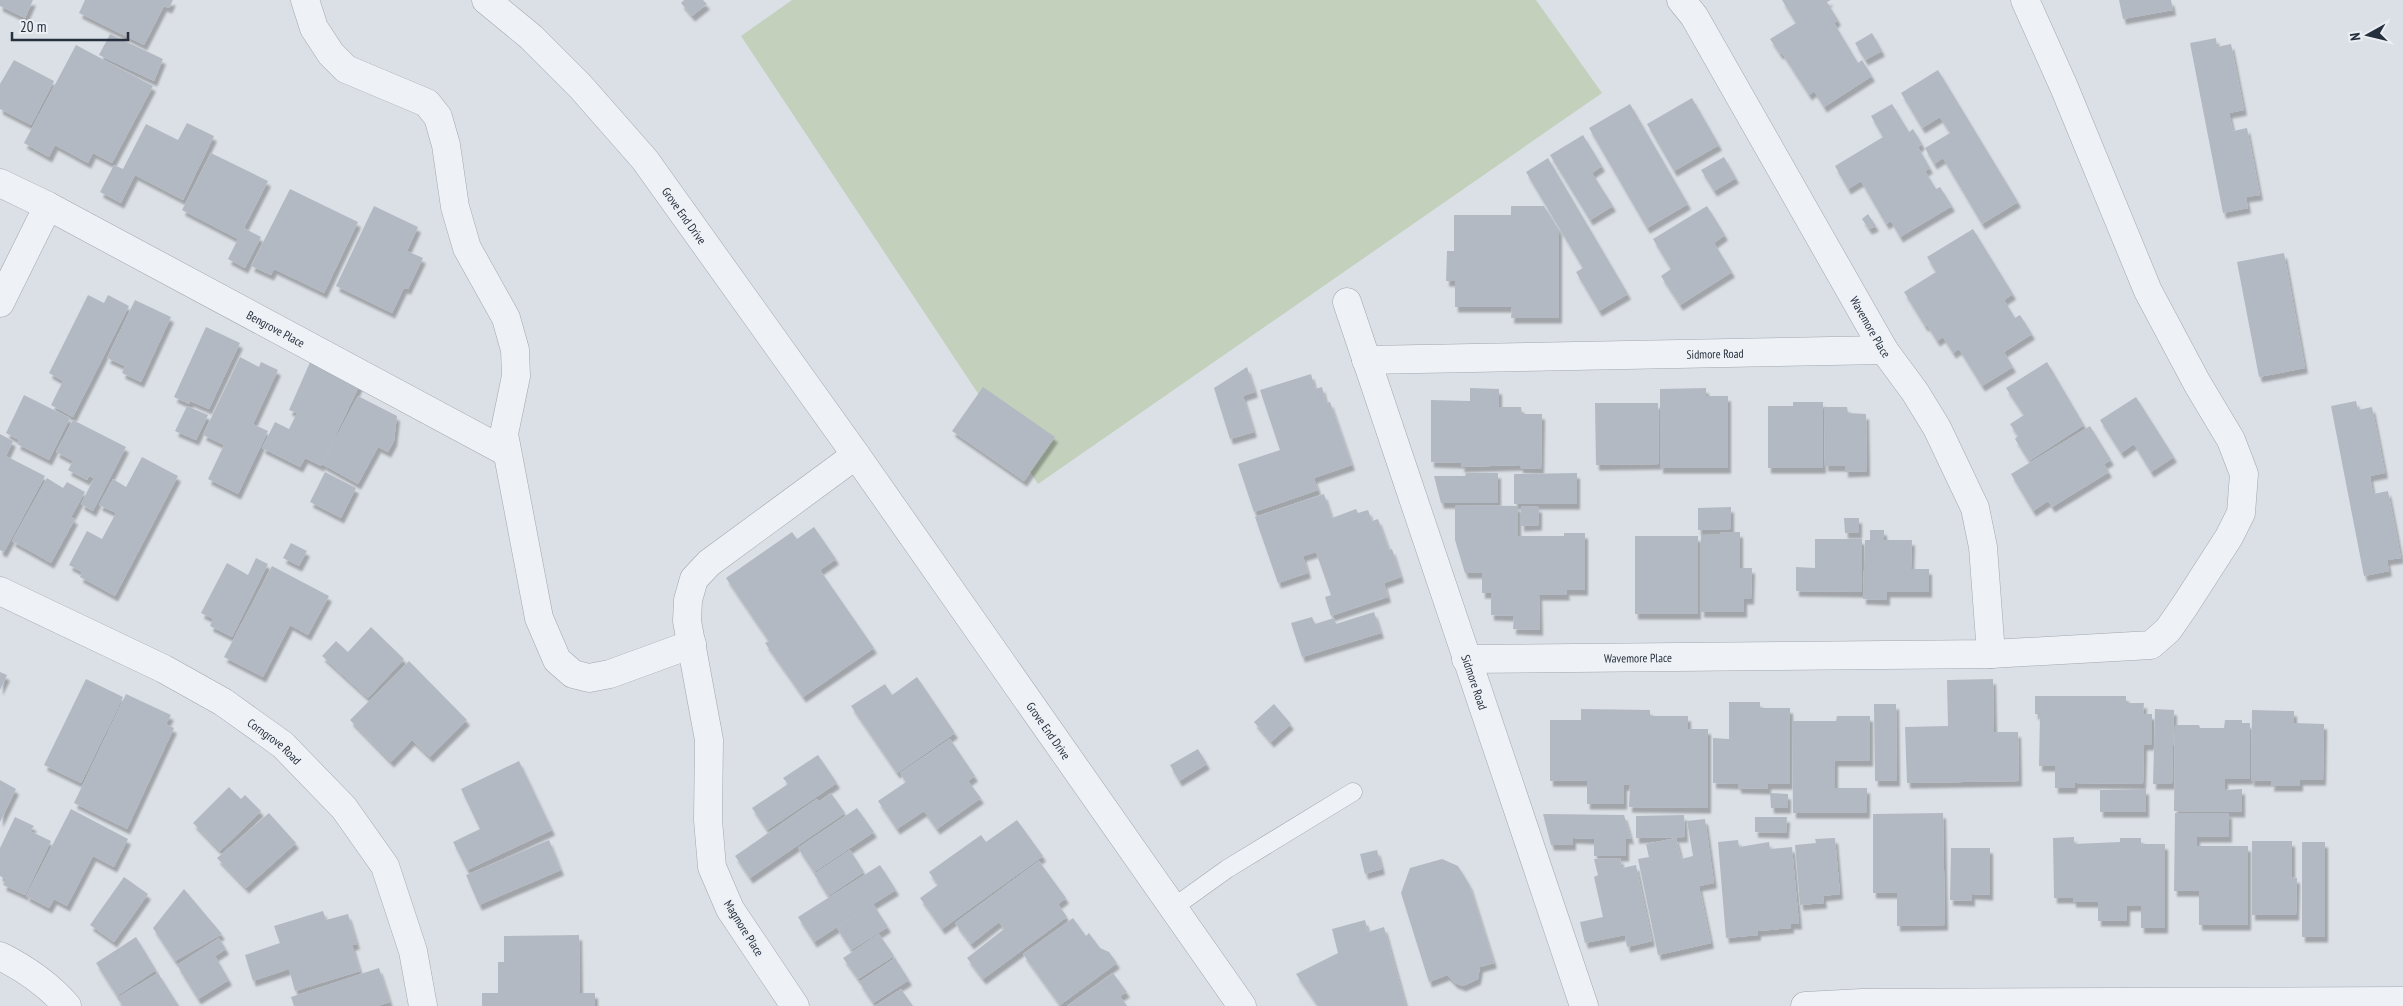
<svg xmlns="http://www.w3.org/2000/svg" width="2403" height="1006" font-family="'PT Sans Narrow',sans-serif">
	<style>
		.green { fill: #c2d0bc }
		.building { fill: #b3b9c3; filter: url(#shadow) }
		.lines { fill: none; stroke-linecap: round; stroke-linejoin: round }
		.service-casing { stroke: #a1a7b0; stroke-width: 19 }
		.minor-casing { stroke: #a1a7b0; stroke-width: 29 }
		.tertiary-casing { stroke: #a1a7b0; stroke-width: 29 }
		.service { stroke: #eef1f5; stroke-width: 18 }
		.minor { stroke: #eef1f5; stroke-width: 28 }
		.tertiary { stroke: #eef1f5; stroke-width: 28 }
		.labels { text-anchor: middle; dominant-baseline: central; stroke-width: 4; stroke-linejoin: round; paint-order: stroke }
		.street-label { font-size: 12px; fill: #252f3d; stroke: #ebeff4 }
	</style>
	<defs>
		<filter id="shadow"><feDropShadow dx="3" dy="5.5" stdDeviation="1" flood-color="#0004"/></filter>
	</defs>
	<rect width="100%" height="100%" fill="#dbe0e6"/>
	<path class="green" d="M792,0h744l66,93 -564,391 -297,-448z"/>
	<g class="building">
		<path d="M0,0h33l-8,18 -25,-12z"/>
		<path d="M85,0h88l-4,8 -5,-2 -20,39 -65,-32z"/>
		<path d="M684,0h19l4,4 -15,12 -11,-13z"/>
		<path d="M1782,0h49l-4,2 11,18 -4,3 24,40 4,-3 10,16 -48,31 -10,-16 -5,4 -27,-42 -2,1 -10,-15 26,-16z"/>
		<path d="M2119,0h52l2,10 -50,9z"/>
		<path d="M1872,33l10,18 -17,9 -10,-17z"/>
		<path d="M110,34l53,25 -9,22 -55,-26z"/>
		<path d="M2216,38l1,9 14,-3 13,66 -15,3 4,18 14,-3 13,67 -14,2 2,11 -25,5 -33,-170z"/>
		<path d="M76,45l77,41 -41,77 -19,-10 -5,10 -33,-18 -6,12 -25,-14z"/>
		<path d="M14,60l40,21 -23,44 -31,-16v-25z"/>
		<path d="M1938,70l80,132 -36,22 -39,-66 -9,6 -9,-16 25,-15 -10,-16 -18,11 -21,-35z"/>
		<path d="M1692,98l27,47 -45,26 -27,-47z"/>
		<path d="M1630,104l58,100 -41,24 -58,-100z"/>
		<path d="M1892,104l17,28 4,-3 9,15 -4,3 12,21 -5,3 11,18 4,-2 12,19 -52,31 -9,-16 -5,3 -25,-43 -13,8 -13,-23 48,-29 -12,-21z"/>
		<path d="M187,123l27,13 -31,64 -48,-25 -14,28 -21,-11 14,-27 9,4 23,-45 32,16z"/>
		<path d="M1583,135l19,31 -10,7 21,33 -23,14 -40,-65z"/>
		<path d="M211,153l57,28 -24,47 17,9 -16,31 -17,-9 10,-20 -56,-29z"/>
		<path d="M1724,157l12,21 -22,13 -13,-21z"/>
		<path d="M1548,158l80,136 -29,17 -23,-39 7,-4 -57,-96z"/>
		<path d="M290,189l68,33 -34,71 -50,-24 -3,6 -20,-9z"/>
		<path d="M374,206l44,21 -11,24 16,7 -15,31 -4,-1 -12,25 -56,-27z"/>
		<path d="M1511,206h33l15,24v88h-48l1,-11h-57v-26h-9l1,-30h7v-36h57z"/>
		<path d="M1707,206l18,29 -11,8 18,29 -52,33 -19,-29 10,-7 -18,-30z"/>
		<path d="M1868,214l8,12 -7,3 -7,-10z"/>
		<path d="M1973,229l40,65 -9,6 11,18 5,-3 12,19 -28,18 9,15 -31,19 -23,-37 -6,4 -10,-16 -6,4 -10,-16 -2,1 -21,-34 32,-20 -9,-15z"/>
		<path d="M2284,253l21,115 -46,9 -22,-115z"/>
		<path d="M88,295l16,8 4,-8 21,11 -56,111 -22,-12 12,-24 -14,-8z"/>
		<path d="M135,300l36,17 -30,65 -19,-9 3,-7 -18,-8z"/>
		<path d="M206,327l34,16 -31,66 -19,-8 -1,3 -15,-7z"/>
		<path d="M240,357l19,10 2,-5 17,8 -25,54 15,7 -30,63 -30,-15 16,-34 -21,-10z"/>
		<path d="M311,360l49,24 -39,82 -16,-8 -5,9 -38,-19 13,-26 14,7 8,-16 -8,-3z"/>
		<path d="M2047,362l37,63 -55,36 -14,-22 3,-3 -8,-12 14,-9 -18,-27z"/>
		<path d="M1247,367l8,25 -12,4 11,36 -24,7 -16,-51z"/>
		<path d="M1311,374l4,15 7,-2 4,16 4,-1 22,63 -38,13 4,12 -64,22 -16,-48 42,-14 -20,-60z"/>
		<path d="M983,387l72,50 -31,44 -72,-50z"/>
		<path d="M1470,388l29,1v18h22l1,7h20l-1,55 -21,-1v-3l-59,2 1,-4 -31,-1v-62l39,1z"/>
		<path d="M1706,388v8h22v72h-68v-79z"/>
		<path d="M24,395l46,23 -21,42 -32,-16 2,-4 -13,-7z"/>
		<path d="M358,396l39,20 -3,25 -6,11 -10,-5 -20,37 -36,-20z"/>
		<path d="M2136,397l38,60 -23,15 -17,-28 -13,9 -21,-33z"/>
		<path d="M2356,401l2,9 14,-3 13,66 -15,3 3,18 15,-3 13,67 -14,2 2,11 -25,5 -33,-170z"/>
		<path d="M1793,402h30v66h-55v-62h25z"/>
		<path d="M1595,403h63l1,61 -63,1z"/>
		<path d="M187,406l21,9 -12,25 -21,-9z"/>
		<path d="M1824,407h23l1,6 18,1 1,57 -22,1v-6h-20z"/>
		<path d="M73,420l53,27 -33,64 -12,-7 13,-26 -5,-2 -2,4 -19,-10 5,-9 -17,-9z"/>
		<path d="M2090,426l21,34 -7,4 5,8 -57,35 -4,-6 -15,10 -22,-37z"/>
		<path d="M0,434l13,7 -7,15 39,20 -41,76 -4,-2z"/>
		<path d="M142,457l36,19 -63,120 -35,-19 2,-5 -13,-7 18,-34 15,8 14,-26 -17,-8 14,-26 13,8z"/>
		<path d="M325,472l31,16 -15,30 -31,-16z"/>
		<path d="M1466,473h32v30h-57l-7,-27h31z"/>
		<path d="M1577,473v31h-63v-30z"/>
		<path d="M47,478l16,10 4,-6 18,10 -14,25 4,2 -24,44 -39,-22z"/>
		<path d="M1324,494l8,24 24,-9 2,4 10,-3 4,11 6,-2 11,31 3,-1 9,28 -17,6 4,14 -57,19 -6,-19 6,-2 -15,-43 -13,4 5,17 -30,10 -23,-66z"/>
		<path d="M1455,505l63,1v30h46v-3h21v57h-19l1,5h-28l1,35 -27,-1 1,-13 -23,-1v-22h-9v-20h-17l-10,-33z"/>
		<path d="M1521,506l18,1v18l-18,1z"/>
		<path d="M1731,507v22l-33,1v-22z"/>
		<path d="M1844,518h15v15h-14z"/>
		<path d="M814,527l22,32 -16,11 54,78 -71,49 -38,-54 4,-2 -43,-63 66,-46 5,7z"/>
		<path d="M1870,530h14v10h28l-1,29h18v23h-42v8l-24,-1 2,-59h5z"/>
		<path d="M1720,532h20v36h12l-1,31h-7v13h-43v-77h19z"/>
		<rect x="1635" y="536" width="63" height="78"/>
		<path d="M1815,539h47v53l-66,-1v-24l19,1z"/>
		<path d="M291,543l16,8 -8,15 -16,-8z"/>
		<path d="M256,558l12,6 -36,73 -22,-11 3,-7 -12,-6 26,-50 21,12z"/>
		<path d="M272,566l57,30 -21,39 -18,-10 -27,52 -39,-20z"/>
		<path d="M1374,612l7,21 -79,24 -11,-34 21,-6 3,7 19,-6 2,6z"/>
		<path d="M371,627l33,32 -36,39 -46,-42 14,-15 12,11z"/>
		<path d="M409,661l58,59 -37,37 -18,-17 -21,22 -41,-42z"/>
		<path d="M0,672l7,3 -7,15z"/>
		<path d="M917,677l38,56 -58,40 -46,-67 34,-22 7,11z"/>
		<path d="M86,679l37,18 -42,86 -37,-18z"/>
		<path d="M1993,679l1,53h24l1,49 -112,2 -2,-56 43,-1 -1,-46z"/>
		<path d="M126,694l45,21 -5,9 8,4 -47,101 -53,-26z"/>
		<path d="M2035,696h91v7h18l-1,11h9v31h-8l-1,39 -68,-1 -1,5h-19v-22h-16l1,-52h-5z"/>
		<path d="M1729,702h31v6h30v76h-22v5l-30,-1v-4l-25,-1v-45l16,1z"/>
		<path d="M1274,704l17,20 -20,18 -17,-20z"/>
		<path d="M1874,704h22l1,77h-22z"/>
		<path d="M1581,709l69,1v6h38v13h20v79l-79,-1 1,-22h-6v19h-37v-23h-37v-61h31z"/>
		<path d="M2155,709l19,1 -2,74h-19z"/>
		<path d="M2252,710l42,1v12l30,1 -1,56h-23v6h-29l1,-5h-21z"/>
		<path d="M1837,716h33v45h-35v27h32v25h-74l-1,-92h44z"/>
		<path d="M2225,720h17v3h8v56h-25v11l17,-1v23l-68,-1 1,-86h24l1,3h24z"/>
		<path d="M950,739l25,37 -7,5 13,17 -44,31 -13,-18 -27,18 -19,-28 28,-19 -6,-9z"/>
		<path d="M1198,749l9,15 -28,17 -9,-16z"/>
		<path d="M818,755l19,28 -70,47 -15,-22 36,-24 -5,-6z"/>
		<path d="M519,761l33,69 -85,40 -14,-28 27,-13 -19,-40z"/>
		<path d="M0,780l16,9 -16,33z"/>
		<path d="M229,787l12,12 4,-4 16,16 -41,40 -27,-28z"/>
		<path d="M2146,789v23h-46v-22z"/>
		<path d="M831,793l14,20 -95,65 -15,-22 82,-57 2,3z"/>
		<path d="M1770,793l18,1v14h-17z"/>
		<path d="M857,808l17,24 -60,40 -16,-24z"/>
		<path d="M71,809l57,30 -14,28 -21,-11 -26,50 -13,-7 -5,9 -23,-12z"/>
		<path d="M269,813l27,30 -50,45 -29,-30z"/>
		<path d="M1943,813l2,112 -48,1v-33h-24v-79z"/>
		<path d="M2175,813h54v24h-32v9h51v79h-49v-34h-25z"/>
		<path d="M1543,814l81,1 7,24 -5,-1v18h-32v-17l-21,-1v7h-22z"/>
		<path d="M1684,815l1,22 -49,1v-22z"/>
		<path d="M15,817l19,9 -4,5 21,10 -26,54 -22,-10 3,-6 -6,-3v-28z"/>
		<path d="M1755,817h32l-1,16 -31,-1z"/>
		<path d="M1705,819l9,64 -15,3 12,57 -53,12 -20,-96 11,-2 -3,-13 30,-6 5,21 12,-3 -6,-35z"/>
		<path d="M1017,820l26,36 -101,73 -22,-31 18,-13 -9,-13 52,-37 5,7z"/>
		<path d="M2074,837v7l46,-2v-4h21v17l1,-11h23v84h-24v-22h-14v15h-29v-19h-25v-4h-19l-1,-60z"/>
		<path d="M1835,838l5,56 -17,2 1,7 -24,2 -5,-60 21,-2 -1,-4z"/>
		<path d="M549,840l12,30 -82,35 -13,-30z"/>
		<path d="M1738,840l1,7 30,-5 1,7 22,-2 7,77h-8v4l-33,3v4l-32,3 -8,-96z"/>
		<path d="M2252,841h40v36l5,1 -1,37h-44z"/>
		<rect x="2302" y="842" width="23" height="95"/>
		<path d="M1951,848h39v47l-18,-1v7l-22,-1z"/>
		<path d="M850,850l14,22 -36,24 -14,-22z"/>
		<path d="M1377,850l5,19 -17,5 -5,-20z"/>
		<path d="M1620,858l2,10 14,-3 16,76 -25,6 -2,-12 -40,8 -5,-21 23,-5 -9,-40 4,-2 -4,-16z"/>
		<path d="M1442,859l16,7 11,18 25,79 -14,4 -2,12 -15,7 -8,-3 -8,-8 -18,7 -28,-89 9,-25z"/>
		<path d="M1039,861l27,37 -8,6 9,13 -84,62 -16,-21 37,-29 -5,-7 -28,22 -16,-21z"/>
		<path d="M880,865l16,25 -23,14 15,23 -37,23 -14,-22 31,-21 -54,35 -16,-25z"/>
		<path d="M124,877l24,17 -34,48 -24,-17z"/>
		<path d="M184,889l38,45 -47,27 -22,-33z"/>
		<path d="M323,911l3,9 22,-6 9,30 -5,1 8,26 -65,20 -6,-22 -36,12 -8,-26 35,-12 -6,-17z"/>
		<path d="M1073,918l13,18 3,-3 11,15 9,4 8,11 -57,42 -37,-51z"/>
		<path d="M1365,920l3,12 16,-5 22,79h-88l-22,-32 42,-21 -6,-24z"/>
		<path d="M879,934l15,22 -36,23 -15,-21z"/>
		<path d="M579,935l1,58h15v13h-113v-13h16v-31h6v-26z"/>
		<path d="M136,937l20,33 -39,26 -21,-33z"/>
		<path d="M219,938l7,11 -11,7 14,24 -31,19 -21,-34z"/>
		<path d="M895,958l14,22 -36,23 -14,-21z"/>
		<path d="M379,968l11,34 -13,4h-83l-3,-9z"/>
		<path d="M158,973l21,33h-56l-6,-8z"/>
		<path d="M1113,973l14,19 -7,4 7,10h-60z"/>
		<path d="M901,989l12,17h-38z"/>
	</g>
	<g class="lines">
		<g class="service-casing">
			<path id="service" d="M1174,907l53,-38 126,-77"/>
		</g>
		<g class="minor-casing">
			<g id="minor">
				<path d="M305,0l9,28 17,26 15,15 81,34 11,14 8,28 9,62 12,41 39,70 9,32 1,26 -12,58 35,184 18,42 16,14 16,4 21,-4 82,-30"/>
				<path id="s1" d="M1681,0l13,16 190,334 31,42 22,36 38,80 8,39 8,107"/>
				<path id="s2" d="M0,183l48,23 458,246"/>
				<path id="s3" d="M1347,302l237,704"/>
				<path d="M0,303l48,-97"/>
				<path id="s4" d="M1366,360l518,-10"/>
				<path id="s5" d="M0,591l164,78 59,33 60,43 61,63 41,58 28,85 10,55"/>
				<path id="s6" d="M1466,659l525,-5 160,-9 17,-15 16,-23 45,-70 12,-24 3,-39 -13,-34 -34,-57 -49,-92 -84,-204 -39,-87"/>
				<path d="M0,956c26,13 48,28 67,50"/>
				<path d="M795,1006l-65,-97 -18,-42 -4,-47 1,-80 -22,-119 1,-21 6,-21 15,-16 147,-108"/>
			</g>
		</g>
		<g class="tertiary-casing">
			<g id="tertiary">
				<path id="s7" d="M486,0l45,37 49,49 65,74 211,295 386,551"/>
				<path d="M1805,1006l57,-3 541,-2"/>
			</g>
		</g>
		<use href="#service" class="service"/>
		<use href="#minor" class="minor"/>
		<use href="#tertiary" class="tertiary"/>
	</g>
	<g class="labels">
		<g class="street-label">
			<text stroke="none"><textPath href="#s7" startOffset="294">Grove End Drive</textPath></text>
			<text stroke="none"><textPath href="#s1" startOffset="378">Wavemore Place</textPath></text>
			<text stroke="none"><textPath href="#s2" startOffset="312">Bengrove Place</textPath></text>
			<text stroke="none"><textPath href="#s4" startOffset="349">Sidmore Road</textPath></text>
			<text stroke="none"><textPath href="#s6" startOffset="172">Wavemore Place</textPath></text>
			<text stroke="none"><textPath href="#s3" startOffset="401">Sidmore Road</textPath></text>
			<text stroke="none"><textPath href="#s7" startOffset="925">Grove End Drive</textPath></text>
			<text stroke="none"><textPath href="#s5" startOffset="314">Corngrove Road</textPath></text>
			<text transform="translate(744 928) rotate(58)">Magmore Place</text>
		</g>
	</g>
	<g transform="translate(2368 35) rotate(262)" stroke="#ebeff4" stroke-width="4" paint-order="stroke">
	<path d="M0-4L9 19L0 12L-9 19Z" fill="#252f3d"/>
	<text y="-8" font-size="14" font-weight="bold" text-anchor="middle" fill="#252f3d">N</text>
	</g>
	<path d="M12 32v8h116v-8" fill="none" stroke="#252f3d" stroke-width="2.5"/>
	<text x="20" y="32" font-size="15" fill="#252f3d" stroke="#ebeff4" stroke-width="4" paint-order="stroke">20 m</text>
</svg>
